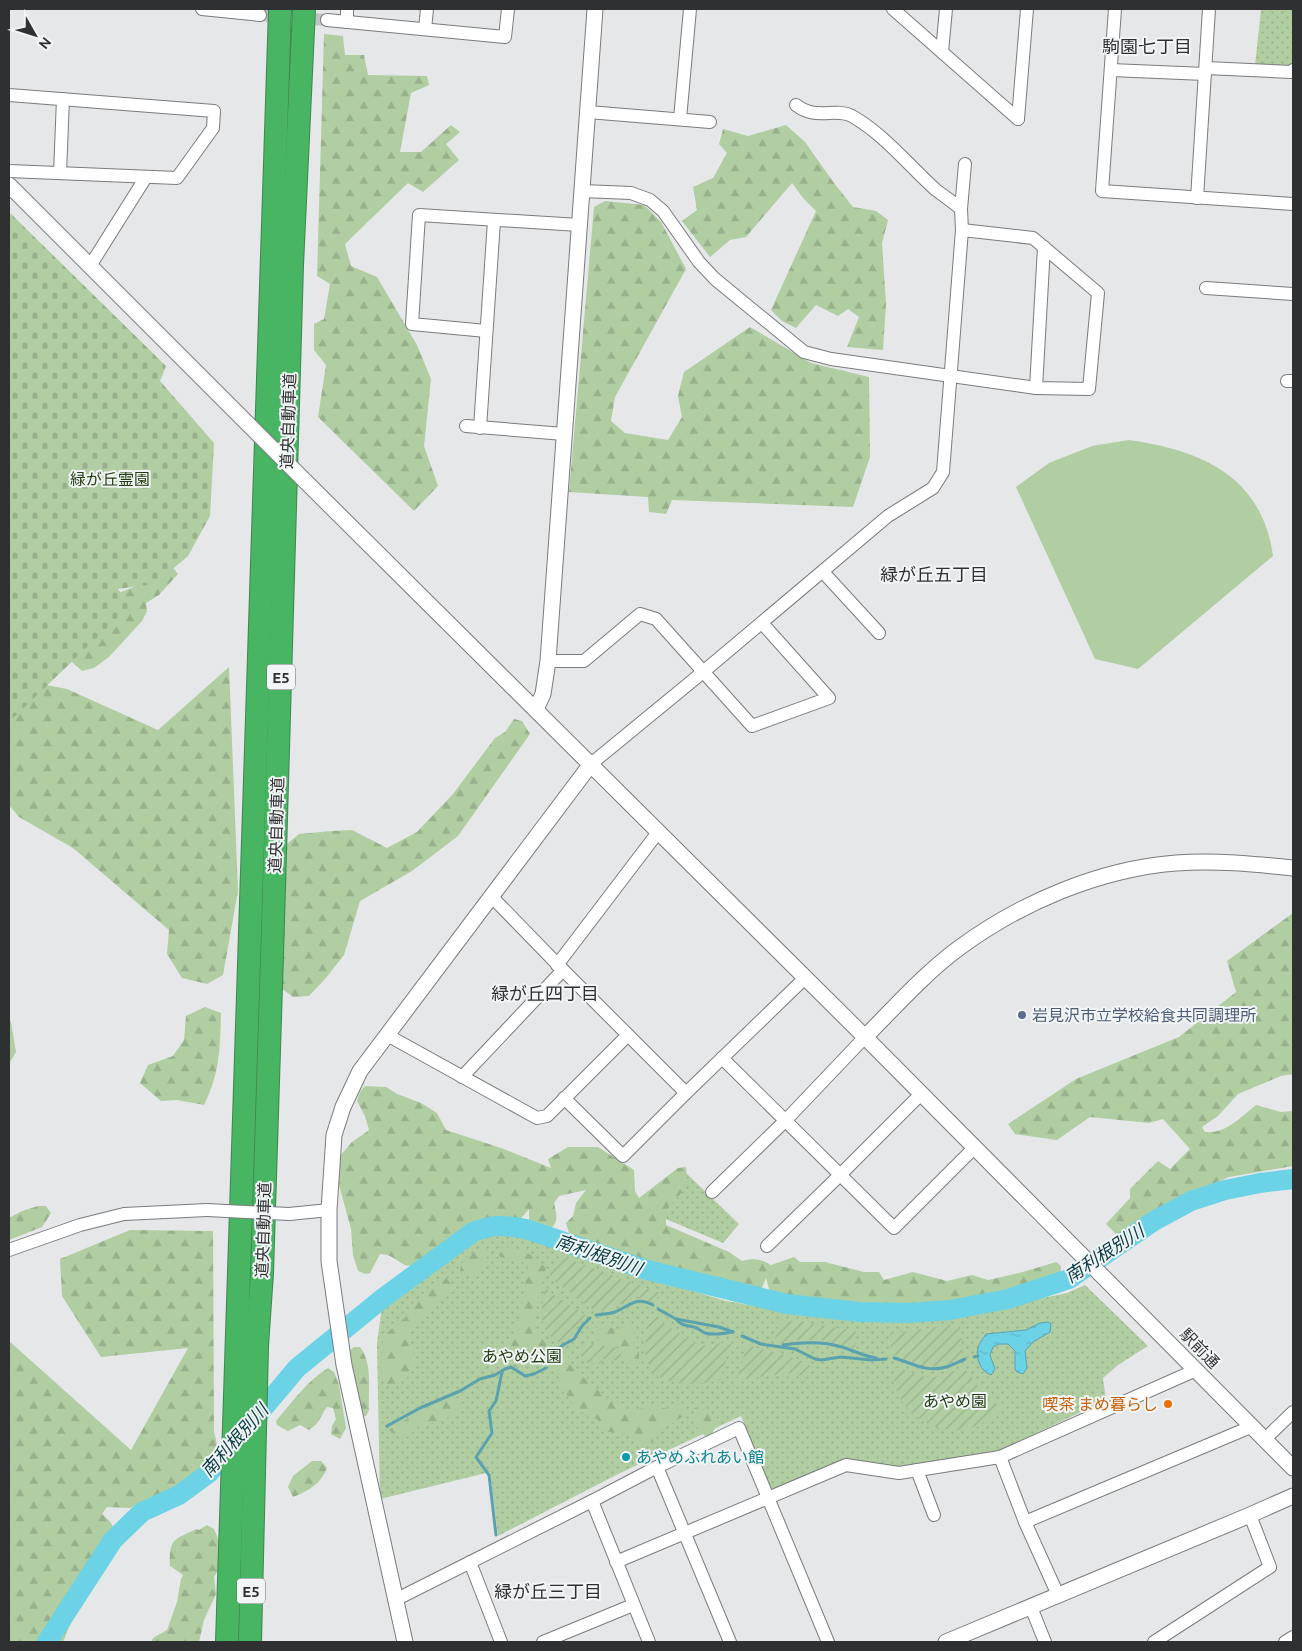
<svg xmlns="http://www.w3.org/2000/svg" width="1302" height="1651" font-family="Ubuntu,'Noto Sans JP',sans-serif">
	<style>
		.grass { fill: url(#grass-dots) }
		.forest { fill: url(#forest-firs) }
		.cemetery { fill: url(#cemetery-stones) }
		.garden { fill: url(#garden-furrows) }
		.pitch { fill: #b0cea2 }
		.water { fill: url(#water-ripples); stroke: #5aa2b0 }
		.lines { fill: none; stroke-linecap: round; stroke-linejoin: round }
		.stream { stroke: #5aa2b0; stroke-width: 3 }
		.river { stroke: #6cd3e7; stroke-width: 20 }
		.minor-tunnel { stroke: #c1c2c4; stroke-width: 12; stroke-dasharray: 12 6; stroke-linecap: butt }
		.minor-casing { stroke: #797b7d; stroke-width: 14 }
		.tertiary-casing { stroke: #797b7d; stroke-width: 17 }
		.motorway-casing { stroke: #3f8652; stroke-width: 24 }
		.minor { stroke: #fff; stroke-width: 12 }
		.tertiary { stroke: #fff; stroke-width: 15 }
		.motorway { stroke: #48b563; stroke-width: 22 }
		.minor-bridge-casing { stroke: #797b7d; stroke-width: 14; stroke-linecap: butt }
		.tertiary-bridge-casing { stroke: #797b7d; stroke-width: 17; stroke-linecap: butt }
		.minor-bridge { stroke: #fff; stroke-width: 12 }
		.tertiary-bridge { stroke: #fff; stroke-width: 15 }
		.service-dot { fill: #5c6f8a; stroke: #f2f5f6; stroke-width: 2 }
		.food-dot { fill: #e8710a; stroke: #f2f5f6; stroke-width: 2 }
		.culture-dot { fill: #0f9aa8; stroke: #f2f5f6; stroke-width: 2 }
		.labels { text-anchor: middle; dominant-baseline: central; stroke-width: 4; stroke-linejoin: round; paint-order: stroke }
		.shield { fill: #f2f5f6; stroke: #6a6b6c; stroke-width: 1 }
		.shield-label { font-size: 15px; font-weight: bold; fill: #2f3031 }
		.street-label { font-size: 16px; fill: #2f3031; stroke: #f2f5f6 }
		.park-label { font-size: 16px; fill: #213e11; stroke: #f2f5f6 }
		.service-label { font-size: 16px; fill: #4e5e75; stroke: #f2f5f6; text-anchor: start }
		.food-label { font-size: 16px; fill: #c56008; stroke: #f2f5f6; text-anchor: end }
		.culture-label { font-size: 16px; fill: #0d838f; stroke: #f2f5f6; text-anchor: start }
		.neighbourhood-label { font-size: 18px; fill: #2f3031; stroke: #f2f5f6 }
		.water-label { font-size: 18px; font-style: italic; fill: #073a42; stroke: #f2f5f6 }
	</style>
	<defs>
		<pattern id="grass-dots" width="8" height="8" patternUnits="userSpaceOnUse" patternTransform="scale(1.25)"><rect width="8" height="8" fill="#b0cea2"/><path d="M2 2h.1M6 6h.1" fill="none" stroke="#98b18c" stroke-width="1.8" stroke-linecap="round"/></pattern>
		<pattern id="forest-firs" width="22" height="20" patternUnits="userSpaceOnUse" patternTransform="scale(1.25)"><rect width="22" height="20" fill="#b0cea2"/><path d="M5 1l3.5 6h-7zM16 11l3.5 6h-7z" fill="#98b18c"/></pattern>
		<pattern id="cemetery-stones" width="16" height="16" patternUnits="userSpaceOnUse" patternTransform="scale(1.25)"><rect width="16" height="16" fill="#b0cea2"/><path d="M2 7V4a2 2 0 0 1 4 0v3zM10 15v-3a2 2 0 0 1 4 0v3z" fill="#98b18c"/></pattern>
		<pattern id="garden-furrows" width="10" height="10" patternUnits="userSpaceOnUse" patternTransform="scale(1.25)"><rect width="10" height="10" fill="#b0cea2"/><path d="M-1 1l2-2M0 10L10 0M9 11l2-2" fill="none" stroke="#98b18c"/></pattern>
		<pattern id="water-ripples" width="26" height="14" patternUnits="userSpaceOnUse" patternTransform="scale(1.25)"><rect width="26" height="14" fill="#6cd3e7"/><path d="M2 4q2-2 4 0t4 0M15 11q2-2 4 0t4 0" fill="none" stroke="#5eb5c7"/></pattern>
	</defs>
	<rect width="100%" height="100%" fill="#e5e7e9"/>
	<g class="grass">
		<path d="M1261,9h32v53l-4,6 -34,-2z"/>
		<path d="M685,1172l54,52 -16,19 -74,-31z"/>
		<path d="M494,1232h25l38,7 59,27 50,17 60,18 58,10 66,7 50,2 41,-1 126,-26 18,-8 63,61 -30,19 -15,13 3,22 -109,52 -97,17 -56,-8 -72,30 -31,-75 -121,57 -122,63 -8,-64 -110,27 -3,-156 5,-36 92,-67z"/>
	</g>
	<g class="forest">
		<path d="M324,34l19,2 2,19h19l4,20 59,1 2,9 -18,8 -11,59h21l30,-27 9,7 -14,12 13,16 -36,32 -15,-9 -63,61 6,22 26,11 40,68 14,34 -7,67 14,40 -24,25 -96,-94 8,-52 -12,-15v-26l10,-5 6,-35 -13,-8z"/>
		<path d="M786,125l19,17 29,41 19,24 23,4 12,9 -6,23 4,61 -3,46 -36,-3 12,-30 -11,-8 -10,7 -22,-11 -20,23 -14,-7 -11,-11 45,-99 -13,-13 -11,-15 -46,54 -16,3 -20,17 -28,-36 15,-11 -4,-23 20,-9 14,-25 -8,-9 4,-15 25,7z"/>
		<path d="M605,201l39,4 17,17 25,47 -71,128 -4,24 14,12 43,7 14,-23 -4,-21 6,-24 66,-45 61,36 58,14 1,80 -17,50 -181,-7 -6,14 -17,-2 -1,-15 -79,-5 25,-285z"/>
		<path d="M171,565l7,9 -19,21 -13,8 1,8 -5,10 -33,36 -15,11 -12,3 -20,-18 54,-59 18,-7z"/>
		<path d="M229,667l9,224 -15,84 -16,9 -25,-6 -15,-24 2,-24 -96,-82 -54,-31 -10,-12v-119l16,-5 42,8 91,41z"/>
		<path d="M514,719l8,2 8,13 -72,102 -46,35 -52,30 -16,54 -19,24 -16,17 -16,1 -12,-9 3,-132 3,-12 12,-10 33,-3 20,-1 35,18 30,-16 36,-38 42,-56 10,-6z"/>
		<path d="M1293,913v161l-12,2 -43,18 -20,22 -16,11 3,5c21,2 36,-15 51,-27l25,7 12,-1v55l-64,11 -69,30 -43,28 -11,-11 24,-26v-9l28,-28 12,8 20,-20 -27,-30 -14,4 -59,-6 -33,23 -42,-6 -7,-10 68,-45 103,-42 57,-45 -9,-31z"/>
		<path d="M205,1007l16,6c-1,35 -1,60 -17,92l-27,-5 -16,1 -21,-18 8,-18 25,-9 11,-16 2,-24z"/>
		<path d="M9,1018l2,4 5,30 -7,12z"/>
		<path d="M365,1086l21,1 11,7 24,9 16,10 9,17 55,18 50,20 -3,-9 20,-12h30l36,23 1,21 4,7 39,-30 8,-1c2,24 -6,27 -20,43v15l63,27 13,9c12,-3 19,-2 29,4l23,-8 6,5h25l39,10h15l5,8 29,-8 34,9 25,-6 16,5 35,-8 33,-10 5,4 -1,13 -40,20 -111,24 -50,-1 -79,-15 -11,-18 -3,-11 -5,12 -11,10 -12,3 -46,-16 -20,-20 -63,-14 -40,-20 -3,-10 7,-7 3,-13 10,-13 -27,6 -5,7c3,14 5,18 -5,28l-20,-8v-14c-17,21 -14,9 -33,10 -6,0 -25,6 -30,8 -11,7 -38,36 -48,38 -18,5 -21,-11 -38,-11l-10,19 -5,1 -7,-3 -5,-16 -2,-26 -12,-44 1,-29 12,-14 17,-12 -4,-14 -8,-15 3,-9z"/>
		<path d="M38,1206h8l5,7 -9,14 -33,13v-23h2l11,-6z"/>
		<path d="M130,1230l83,1 1,201 5,20 -4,9 -10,12 -34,22 -13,-1 -28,14 -23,-1 -5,7c17,14 12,18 8,38l-18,8 2,16 -6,20 -12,14 -13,32h-54v-301l122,109 57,-102 -87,9 -39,-61 -2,-37z"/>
		<path d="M506,1247c16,3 29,7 40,21l-8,28 -3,31 9,14 8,3 16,13 2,8c9,8 47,43 54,45 11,3 18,-3 27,-4 9,-1 15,5 23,2l3,-4h4l4,11c-7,5 -16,9 -22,15 -10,11 -8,12 -24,17l-10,-13 -27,-3 -4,-11 -22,-11 -14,-22 -7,-21 -9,-6c-19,9 -26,7 -46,6l-3,-18c22,-9 24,-36 27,-57 1,-9 4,-17 4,-27l-10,-4 -18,-3 -3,-7z"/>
		<path d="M480,1249l6,3 1,12 -16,12h-7l-4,-6c1,-10 11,-16 20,-21z"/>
		<path d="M446,1278l10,10c-15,16 -32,24 -47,41 0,11 5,22 5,32 0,16 -14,25 -28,23l-5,-6 1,-34 6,-12 21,-18 25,-31z"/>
		<path d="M629,1322l5,4 1,7 -2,12 6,7v8l-5,4 -7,-1 -9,-19h-15l-8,-6v-8l5,-6 18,6 4,-5z"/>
		<path d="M354,1347h6c13,17 8,43 9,63l-3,6h-5l-3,-8 -9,-57z"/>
		<path d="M328,1368l6,4 5,13 7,43 -6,11 -9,-5 1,-8 4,-7 -3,-11 -6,-1c-8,11 -6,15 -18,23l-9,-5 -12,6 -11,-6 -1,-4c16,-19 32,-41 52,-53z"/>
		<path d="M463,1397c-3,15 -16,24 -32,26 -2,0 -5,-1 -8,0 0,1 -5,5 -6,6 -9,8 -19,9 -28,1 24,-15 45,-28 74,-33z"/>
		<path d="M704,1406l8,7 5,11 -5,10 -6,3c-10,-10 -14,-14 -12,-29z"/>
		<path d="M312,1461h9l6,7c-6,16 -19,23 -34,29l-5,-10 5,-11z"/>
		<path d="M207,1525l7,4 5,12 1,26 -6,10 2,17 -12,26 -5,22h-48l2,-4 14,-8 10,-28 4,-23 2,-4 -13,-9c-1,-27 3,-26 26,-37l3,1z"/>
	</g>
	<path class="cemetery" d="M9,212l157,154 -6,15 54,62 -4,73 -22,40 -33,28 -37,5 13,16 -122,117z"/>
	<g class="garden">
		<path d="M560,1256l100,37 -5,10 -20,-7 -23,13 -17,2 -46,-34z"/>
		<path d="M545,1289l40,26 -16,23 -9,5c-23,-13 -19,-32 -15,-54z"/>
		<path d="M653,1316l29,19 8,7h5l11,4 26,-5 -12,39c-28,7 -73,9 -75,-31 0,-4 1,-7 1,-11l-1,-3 2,-10z"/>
		<path d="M781,1319l75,12 -1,18 -31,-9h-31l-19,3z"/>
		<path d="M950,1325h10l3,32c-15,9 -33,13 -50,7 -8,-4 -12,-8 -22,-9l-1,-21z"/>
		<path d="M582,1343l38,5 1,10 -7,3 -12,-2 -3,5 -14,-2 -6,-10z"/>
		<path d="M747,1345c23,7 44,9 65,22l-4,10 -20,-4 -51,7z"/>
		<path d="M895,1367c8,2 15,5 22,8 17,6 31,-1 47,-8l16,22 22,20c-11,12 -32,22 -49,21 -31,-1 -65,-30 -58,-63z"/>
	</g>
	<path class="pitch" d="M1129,440c72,10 133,36 144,116l-135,113 -43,-10 -79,-172 33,-24 43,-17z"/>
	<path class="water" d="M1048,1322l3,2 -1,8 -17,10 -8,9 2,17 -4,6 -6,-2 -2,-3v-18l-7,-7h-9l-6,3 -3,8 5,14 -4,6c-10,-3 -16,-17 -13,-27 1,-5 5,-9 8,-14l40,-4 14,-7z"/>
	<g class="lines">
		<g class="stream">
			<path d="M658,1309l18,10c5,7 10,6 18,8 4,1 7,4 11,6 9,3 19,0 28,-1"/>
			<path d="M596,1315c6,-1 14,-1 19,-3 16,-7 21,-16 38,-7"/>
			<path d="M676,1319l43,8 14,5"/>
			<path d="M742,1336l19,8 34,5 20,10 6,1 20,-3 30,3 15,-1"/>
			<path d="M783,1345c19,-3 40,-4 59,2 12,4 22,9 34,11"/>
			<path d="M974,1357l4,-1"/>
			<path d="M894,1358c18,5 33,15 52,9 6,-2 12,-5 19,-8"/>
			<path d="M551,1362l5,-11 7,-6 11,-6 8,-13 8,-8"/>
			<path d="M387,1426l33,-18 40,-17 20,-12 15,-4 10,-6 6,-2 14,9 9,-2 12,-6"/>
			<path d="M496,1535l-7,-60 -13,-18 16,-24 -3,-22 7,-10 6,-29"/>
		</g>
		<path class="river" d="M47,1642l66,-102 29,-28 37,-17 30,-22 88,-105 86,-70 90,-66c21,-8 31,-7 53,-3l121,41 140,34 72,8 51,1 40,-3 58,-11 61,-20 85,-58 37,-20 34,-11 35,-7 33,-4"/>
		<path class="minor-tunnel" d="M260,15l67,5"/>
		<g class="minor-casing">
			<g id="minor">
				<path d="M202,9l58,6"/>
				<path d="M893,9l125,110"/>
				<path d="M1115,9l-13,182 191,13"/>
				<path d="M327,20l178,17 3,-28"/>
				<path d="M347,22v-13"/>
				<path d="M425,29l2,-20"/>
				<path d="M942,52l4,-43"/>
				<path d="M1206,68l85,4 2,-2"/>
				<path d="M1111,70l94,4"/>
				<path d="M9,95l205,16 -1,17 -36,50 -168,-7"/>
				<path d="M796,105c20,16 39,2 56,11 33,19 56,49 84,74 8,6 17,12 25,19"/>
				<path d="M588,112l122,10"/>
				<path d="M680,119l10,-110"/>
				<path d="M1018,119l9,-110"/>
				<path d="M60,173l3,-74"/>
				<path d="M582,191l49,2 19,7 13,11 36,51 16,17 89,73 27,7 205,29 53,1 9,-96 -65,-55 -71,-8"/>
				<path d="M1197,198l12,-189"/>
				<path d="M90,266l56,-89"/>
				<path d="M1206,288l87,6"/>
				<path d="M486,331l-74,-7 7,-109 160,10"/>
				<path d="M1287,381h6"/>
				<path d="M1036,388l8,-141"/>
				<path d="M466,426l98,8"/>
				<path d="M480,428l14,-207"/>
				<path d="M823,572l56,61"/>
				<path d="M548,661h36l56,-47 16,5 96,107 77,-28 -67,-75"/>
				<path d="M591,764l112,-92 185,-156 45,-28 10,-16 19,-242 -1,-21 4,-45"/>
				<path d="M557,965l102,-134"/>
				<path d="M387,1035l150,83 10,-2 81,-81 -65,-65 -71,-73"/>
				<path d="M628,1035l58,58 119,-115"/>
				<path d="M722,1058l172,170 81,-81"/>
				<path d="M462,1077l101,-107"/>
				<path d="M564,1098l59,58 63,-63"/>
				<path d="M712,1192l73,-71 80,-84"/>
				<path d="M289,1214l40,-4"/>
				<path d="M767,1246l73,-71 81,-81"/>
				<path d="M9,1250l71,-25 44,-11 83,-4"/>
				<path d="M1265,1439l28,-27"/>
				<path d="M1000,1457l25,65 33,73"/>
				<path d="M657,1467l73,175"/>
				<path d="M917,1470l17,45"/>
				<path d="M592,1501l57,141"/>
				<path d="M1025,1522l228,-96"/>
				<path d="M470,1562l31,80"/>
				<path d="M616,1562l230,-97 53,8 101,-16 196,-87"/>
				<path d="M395,1600l197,-99 65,-34 82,-39 89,214"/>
				<path d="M1031,1607l14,35"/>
				<path d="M543,1642l90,-37"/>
				<path d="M1154,1642l116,-75 -20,-52"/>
				<path d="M1285,1642l8,-5"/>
			</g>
		</g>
		<g class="tertiary-casing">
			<g id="tertiary">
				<path d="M9,185l239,239"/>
				<path d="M303,479l562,558 428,431"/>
				<path d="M536,709l7,-15 5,-33 47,-652"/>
				<path d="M865,1037c30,-30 60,-64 94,-89 61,-45 140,-79 217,-85 39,-3 79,1 117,5"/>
				<path d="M405,1642l-61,-277 -15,-104v-51l5,-75 9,-28 17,-36 231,-307"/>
				<path d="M946,1642l304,-127 43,-19"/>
			</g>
		</g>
		<g class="motorway-casing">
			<g id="motorway">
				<path d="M227,1642l53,-1633"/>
				<path d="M250,1642l7,-296 5,-73 11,-351 19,-657 12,-256"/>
			</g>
		</g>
		<use href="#minor" class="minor"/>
		<use href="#tertiary" class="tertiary"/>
		<use href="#motorway" class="motorway"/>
		<g class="minor-bridge-casing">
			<path id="minor-bridge" d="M207,1210l82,4"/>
		</g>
		<g class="tertiary-bridge-casing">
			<path id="tertiary-bridge" d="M248,424l55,55"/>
		</g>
		<use href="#minor-bridge" class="minor-bridge"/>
		<use href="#tertiary-bridge" class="tertiary-bridge"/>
	</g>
	<circle class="service-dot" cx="1022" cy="1015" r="5"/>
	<circle class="food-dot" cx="1168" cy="1404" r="5"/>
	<circle class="culture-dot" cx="626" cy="1457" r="5"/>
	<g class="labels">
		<g class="shield">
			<rect x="267" y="664.5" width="28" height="25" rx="4"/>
			<rect x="237" y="1578.5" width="28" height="25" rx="4"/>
		</g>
		<g class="shield-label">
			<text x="281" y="677">E5</text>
			<text x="251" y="1591">E5</text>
		</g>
		<g class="street-label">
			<text transform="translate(288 421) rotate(-88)">道央自動車道</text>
			<text transform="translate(276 825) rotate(-88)">道央自動車道</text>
			<text transform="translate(263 1230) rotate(-88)">道央自動車道</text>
			<text transform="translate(1200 1348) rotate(46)">駅前通</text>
		</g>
		<g class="park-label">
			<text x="110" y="479">緑が丘霊園</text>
			<text x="522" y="1356">あやめ公園</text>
			<text x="955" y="1401">あやめ園</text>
		</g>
		<g class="service-label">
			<text x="1032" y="1015">岩見沢市立学校給食共同調理所</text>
		</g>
		<g class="food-label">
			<text x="1158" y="1404">喫茶 まめ暮らし</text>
		</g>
		<g class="culture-label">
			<text x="636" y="1457">あやめふれあい館</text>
		</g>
		<g class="neighbourhood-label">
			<text x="1147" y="46">駒園七丁目</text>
			<text x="934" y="574">緑が丘五丁目</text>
			<text x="545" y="993">緑が丘四丁目</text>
			<text x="548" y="1591">緑が丘三丁目</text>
		</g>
		<g class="water-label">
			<text transform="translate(1104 1253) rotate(-33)">南利根別川</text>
			<text transform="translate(599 1254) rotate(19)">南利根別川</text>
			<text transform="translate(234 1440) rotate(-48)">南利根別川</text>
		</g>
	</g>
	<rect width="1302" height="1651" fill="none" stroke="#2f3031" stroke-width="20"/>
	<g transform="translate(35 35) rotate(129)" stroke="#f2f5f6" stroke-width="4" paint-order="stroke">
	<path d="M0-4L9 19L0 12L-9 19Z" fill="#2f3031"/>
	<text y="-8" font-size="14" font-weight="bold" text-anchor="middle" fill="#2f3031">N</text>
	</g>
</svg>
